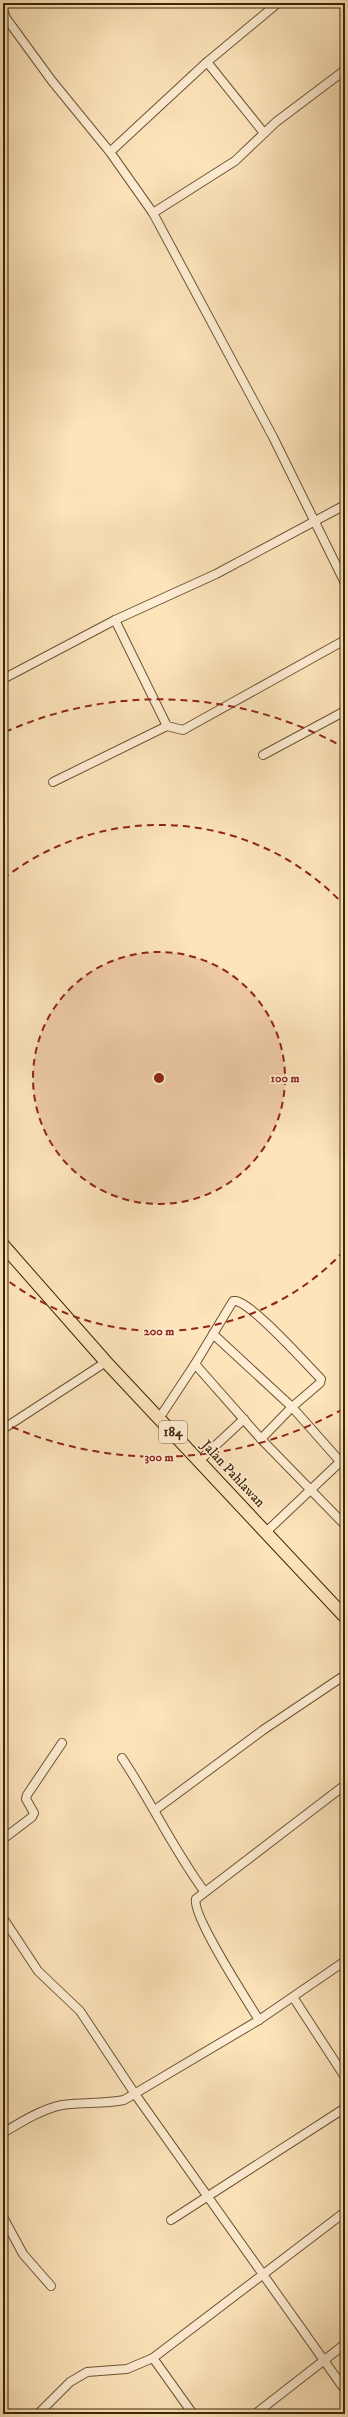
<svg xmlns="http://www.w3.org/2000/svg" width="348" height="2417" font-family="'IM FELL DW Pica',serif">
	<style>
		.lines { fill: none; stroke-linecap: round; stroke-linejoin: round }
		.minor-casing { stroke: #6d5432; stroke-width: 10 }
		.primary-casing { stroke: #3d2405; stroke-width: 14 }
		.minor { stroke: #feedd3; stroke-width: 8 }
		.primary { stroke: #fde4bb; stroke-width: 12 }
		.ring { fill: none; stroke: #8f2418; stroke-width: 2; stroke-dasharray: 7 5 }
		.labels { text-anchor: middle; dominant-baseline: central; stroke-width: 3.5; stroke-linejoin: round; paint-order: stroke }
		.shield { fill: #feedd3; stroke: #776043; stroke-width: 1 }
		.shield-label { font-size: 13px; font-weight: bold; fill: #3d2405 }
		.street-label { font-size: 14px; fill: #3d2405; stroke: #feedd3 }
		.centre { fill: #8f2418; stroke: #feedd3; stroke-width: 2 }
		.ring-label { font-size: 12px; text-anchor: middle; font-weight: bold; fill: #8f2418; stroke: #feedd3; stroke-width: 3.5; stroke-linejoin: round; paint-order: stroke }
	</style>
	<rect width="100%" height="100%" fill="#fde4bb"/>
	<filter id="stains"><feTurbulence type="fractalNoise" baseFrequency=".005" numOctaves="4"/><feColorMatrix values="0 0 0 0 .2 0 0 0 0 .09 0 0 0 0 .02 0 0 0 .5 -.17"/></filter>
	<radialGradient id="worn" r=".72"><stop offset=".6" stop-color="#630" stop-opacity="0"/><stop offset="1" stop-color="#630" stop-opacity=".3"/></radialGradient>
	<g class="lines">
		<g class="minor-casing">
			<g id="minor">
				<path d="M3,10l3,8 46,63 58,71 43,61 120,224 72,146"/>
				<path d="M207,62l57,71"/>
				<path d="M110,152l97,-90 71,-59"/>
				<path d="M153,213l82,-52 41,-39 69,-52"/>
				<path d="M115,620l52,106 16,4 162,-90"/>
				<path d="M3,679l112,-59 101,-46 129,-69"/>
				<path d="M263,755l82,-44"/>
				<path d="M53,782l114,-56"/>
				<path d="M213,1334l79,73 53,60"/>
				<path d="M195,1364l38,-63h3c17,3 70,63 85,78l-1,4 -28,24 -31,32"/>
				<path d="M160,1417l35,-53 66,75 84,86"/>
				<path d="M3,1429l103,-67"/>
				<path d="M200,1460l44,-41"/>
				<path d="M266,1532l74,-70"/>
				<path d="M122,1758c29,43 51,91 82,133"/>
				<path d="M155,1810l108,-80 82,-55"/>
				<path d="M3,1839l29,-22 2,-4 -8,-14 1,-4 35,-52"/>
				<path d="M3,1918l35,53 42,40 55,83 210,296"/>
				<path d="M293,1997l52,80"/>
				<path d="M259,2020c-11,-18 -68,-106 -63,-121l149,-114"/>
				<path d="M3,2133c18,-11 39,-24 59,-28 21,-3 42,-1 62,-5l135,-80 86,-59"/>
				<path d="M3,2217l20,37 28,32"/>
				<path d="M171,2220l174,-112"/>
				<path d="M153,2358l40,56"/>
				<path d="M38,2414l32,-32 17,-10 40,-3 26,-11 192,-146"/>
				<path d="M255,2414l90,-70"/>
			</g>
		</g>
		<g class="primary-casing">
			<path id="primary" d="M3,1245l103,117 239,255"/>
		</g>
		<use href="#minor" class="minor"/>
		<use href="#primary" class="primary"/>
	</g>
	<circle cx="159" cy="1078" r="126" fill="#8f2418" fill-opacity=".12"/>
	<g class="ring">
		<circle cx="159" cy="1078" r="126"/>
		<path d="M344 1251A253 253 0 0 1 3 1277M3 879A253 253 0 0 1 344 905"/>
		<path d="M343 1409A379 379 0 0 1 5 1424M5 732A379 379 0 0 1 343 747"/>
	</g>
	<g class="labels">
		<rect class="shield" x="159" y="1421" width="28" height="22" rx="3"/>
		<g class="shield-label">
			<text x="173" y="1432">184</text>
		</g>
		<g class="street-label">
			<text transform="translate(233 1474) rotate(47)">Jalan Pahlawan</text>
		</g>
	</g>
	<circle cx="159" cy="1078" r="6" class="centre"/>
	<g class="ring-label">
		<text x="285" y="1082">100 m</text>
		<text x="159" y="1335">200 m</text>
		<text x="159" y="1461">300 m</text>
	</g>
	<rect width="348" height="2417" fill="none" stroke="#fde4bb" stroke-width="16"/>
	<rect x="4" y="4" width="340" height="2409" fill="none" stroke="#3d2405" stroke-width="2"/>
	<rect x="8" y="8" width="332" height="2401" fill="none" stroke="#3d2405"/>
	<rect width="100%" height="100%" filter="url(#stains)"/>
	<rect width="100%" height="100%" fill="url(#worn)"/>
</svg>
